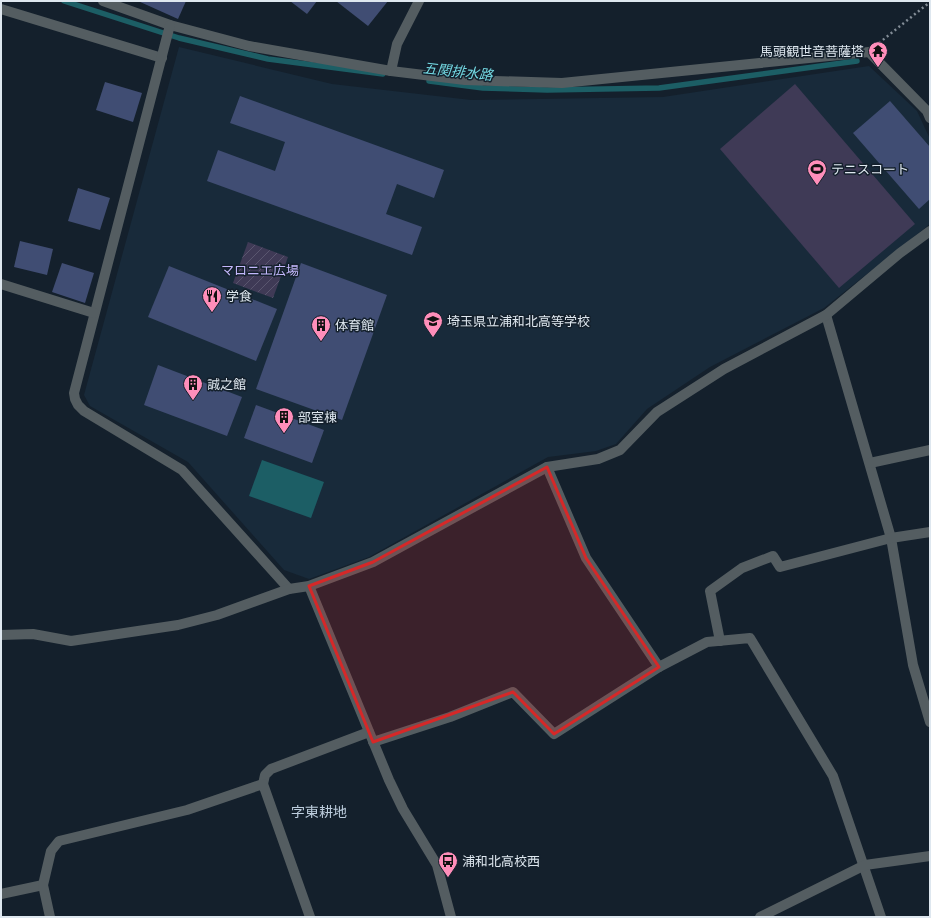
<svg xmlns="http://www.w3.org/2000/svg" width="931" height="918" font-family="Manrope,'Noto Sans JP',sans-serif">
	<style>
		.built { fill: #182a3a }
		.green { fill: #3f3a56 }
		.garden { fill: url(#garden-furrows) }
		.water { fill: #1c5e65 }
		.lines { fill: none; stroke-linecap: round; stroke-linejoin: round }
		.stream { stroke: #1c5e65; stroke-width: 5.5 }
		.building { fill: #404d73 }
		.path { stroke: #828c96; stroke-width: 2.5; stroke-dasharray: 2 3; stroke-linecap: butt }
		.minor { stroke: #545d61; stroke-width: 10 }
		.marked { fill: #d62828; fill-opacity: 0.2; stroke: #d62828; stroke-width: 3; stroke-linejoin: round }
		.labels { text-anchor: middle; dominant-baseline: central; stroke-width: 3; stroke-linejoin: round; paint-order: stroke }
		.poi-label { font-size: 13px; fill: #dee7ef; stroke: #14202c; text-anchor: start }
		.park-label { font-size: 13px; fill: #c3b8fc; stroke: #14202c }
		.water-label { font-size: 14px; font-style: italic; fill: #73d8e2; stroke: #14202c }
		.neighbourhood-label { font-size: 14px; fill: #bdcddd; stroke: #14202c }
	</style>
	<defs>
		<pattern id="garden-furrows" width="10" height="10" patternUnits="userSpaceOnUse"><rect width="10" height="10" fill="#3f3a56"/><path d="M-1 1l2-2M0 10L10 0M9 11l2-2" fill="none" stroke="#5a566f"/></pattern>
	</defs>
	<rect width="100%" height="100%" fill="#14202c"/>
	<path class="built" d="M179,47l153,37 139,16 192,-3 206,-31 48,45 13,28v85l-106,84 -114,59 -63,42 -31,35 -20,7 -48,6 -179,100 -60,22 -25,-9 -96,-108 -98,-56 -6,-11z"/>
	<path class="green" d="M795,84l120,140 -76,64 -119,-139z"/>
	<path class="garden" d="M248,242l40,15 -15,41 -40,-15z"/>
	<path class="water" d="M262,460l62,22 -13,36 -62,-22z"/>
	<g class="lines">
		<g class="stream">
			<path d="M64,1l115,37 89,21 115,15"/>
			<path d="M429,81l54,7 64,2 112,-2 198,-27"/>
		</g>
	</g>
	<g class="building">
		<path d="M138,1h48l-8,18z"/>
		<path d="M290,1h27l-10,13z"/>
		<path d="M336,1h52l-20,25z"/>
		<path d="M105,82l37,11 -9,29 -37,-12z"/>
		<path d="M240,96l204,74 -10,28 -37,-14 -11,30 36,13 -10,28 -205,-74 11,-31 57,21 10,-29 -55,-19z"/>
		<path d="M890,101l40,46v52l-11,10 -66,-76z"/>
		<path d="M78,188l32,10 -10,32 -32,-9z"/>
		<path d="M20,241l33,8 -6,26 -33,-8z"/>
		<path d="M62,263l32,10 -9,30 -33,-11z"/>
		<path d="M301,263l86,32 -45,125 -86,-31z"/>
		<path d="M169,266l108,43 -21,52 -108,-44z"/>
		<path d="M158,365l84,32 -15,39 -83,-31z"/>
		<path d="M256,405l68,25 -12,33 -68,-25z"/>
	</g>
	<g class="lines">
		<path class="path" d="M879,43l51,-41"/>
		<g class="minor">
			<path d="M103,1l67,24 79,21 142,25 74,9 97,3 307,-31 58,59 3,7"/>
			<path d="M1,9l161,49"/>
			<path d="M170,25l-96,368 1,6 3,6 6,6 98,59 107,119"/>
			<path d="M391,71l6,-27 22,-43"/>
			<path d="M1,284l93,29"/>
			<path d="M826,315l65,223 22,127 17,57"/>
			<path d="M870,463l60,-13"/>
			<path d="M547,467l39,91 73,109"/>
			<path d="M309,586l80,194 14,29 34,56 14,52"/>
			<path d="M1,635l32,-1 38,7 107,-16 39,-10 72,-26 20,-3 64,-24 174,-95 51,-8 22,-9 37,-38 67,-43 102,-54 74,-62 30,-22"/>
			<path d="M720,641l-10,-50 32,-23 31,-12 7,11 111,-29 39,-6"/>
			<path d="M373,742l77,-25 63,-25 41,42 105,-67 48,-25 43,-4 83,138 48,141"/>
			<path d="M263,784l2,-9 6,-6 98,-37"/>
			<path d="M1,894l42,-9"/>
			<path d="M50,917l-7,-32 8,-34 8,-10 128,-31 76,-26 47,133"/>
			<path d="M760,917l105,-52 65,-9"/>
		</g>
	</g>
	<path class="marked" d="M547,467l39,91 73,109 -105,67 -41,-42 -140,50 -64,-156 64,-24z"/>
	<defs>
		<g id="temple-pin" transform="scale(1)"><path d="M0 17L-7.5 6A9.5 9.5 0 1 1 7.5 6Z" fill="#ff8eba" stroke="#14202c"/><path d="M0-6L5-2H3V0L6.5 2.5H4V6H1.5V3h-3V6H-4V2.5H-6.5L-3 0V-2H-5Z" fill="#111"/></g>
		<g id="stadium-pin" transform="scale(1)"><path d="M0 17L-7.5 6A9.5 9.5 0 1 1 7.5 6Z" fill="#ff8eba" stroke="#14202c"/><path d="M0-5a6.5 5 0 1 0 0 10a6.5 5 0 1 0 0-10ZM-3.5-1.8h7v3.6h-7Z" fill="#111"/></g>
		<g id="restaurant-pin" transform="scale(1)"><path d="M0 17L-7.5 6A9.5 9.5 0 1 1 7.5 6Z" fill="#ff8eba" stroke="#14202c"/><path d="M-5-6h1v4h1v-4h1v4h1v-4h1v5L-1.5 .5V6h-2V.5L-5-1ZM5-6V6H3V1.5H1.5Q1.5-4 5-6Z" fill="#111"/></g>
		<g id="school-pin" transform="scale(1)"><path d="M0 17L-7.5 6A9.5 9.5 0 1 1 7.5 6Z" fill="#ff8eba" stroke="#14202c"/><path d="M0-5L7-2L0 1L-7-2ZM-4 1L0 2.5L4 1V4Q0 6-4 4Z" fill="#111"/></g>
		<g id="building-pin" transform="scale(1)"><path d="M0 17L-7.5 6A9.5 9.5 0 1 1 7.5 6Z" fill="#ff8eba" stroke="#14202c"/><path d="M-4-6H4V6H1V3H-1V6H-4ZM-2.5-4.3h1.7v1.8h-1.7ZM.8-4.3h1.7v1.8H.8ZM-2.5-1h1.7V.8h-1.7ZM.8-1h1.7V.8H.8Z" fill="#111"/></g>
		<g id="bus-pin" transform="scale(1)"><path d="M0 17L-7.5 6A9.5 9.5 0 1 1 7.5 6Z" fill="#ff8eba" stroke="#14202c"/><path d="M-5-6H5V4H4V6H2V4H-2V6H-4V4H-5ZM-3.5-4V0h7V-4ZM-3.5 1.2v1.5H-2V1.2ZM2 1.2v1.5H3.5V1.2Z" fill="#111"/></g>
	</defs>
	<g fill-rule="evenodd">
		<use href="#temple-pin" x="878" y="51"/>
		<use href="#stadium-pin" x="817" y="169"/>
		<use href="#restaurant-pin" x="212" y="296"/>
		<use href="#school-pin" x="433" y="321"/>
		<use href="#building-pin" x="321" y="325"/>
		<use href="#building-pin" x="193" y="384"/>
		<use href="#building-pin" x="284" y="417"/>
		<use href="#bus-pin" x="448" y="861"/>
	</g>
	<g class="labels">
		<g class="poi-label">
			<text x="864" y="51" text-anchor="end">馬頭観世音菩薩塔</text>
			<text x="831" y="169">テニスコート</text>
			<text x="226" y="296">学食</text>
			<text x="447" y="321">埼玉県立浦和北高等学校</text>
			<text x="335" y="325">体育館</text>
			<text x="207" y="384">誠之館</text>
			<text x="298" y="417">部室棟</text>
			<text x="462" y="861">浦和北高校西</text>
		</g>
		<g class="park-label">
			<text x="260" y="270">マロニエ広場</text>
		</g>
		<g class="water-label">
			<text transform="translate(458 71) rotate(6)">五関排水路</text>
		</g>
		<g class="neighbourhood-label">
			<text x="319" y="811">字東耕地</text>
		</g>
	</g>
	<rect width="931" height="918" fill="none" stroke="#dee7ef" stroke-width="4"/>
</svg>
